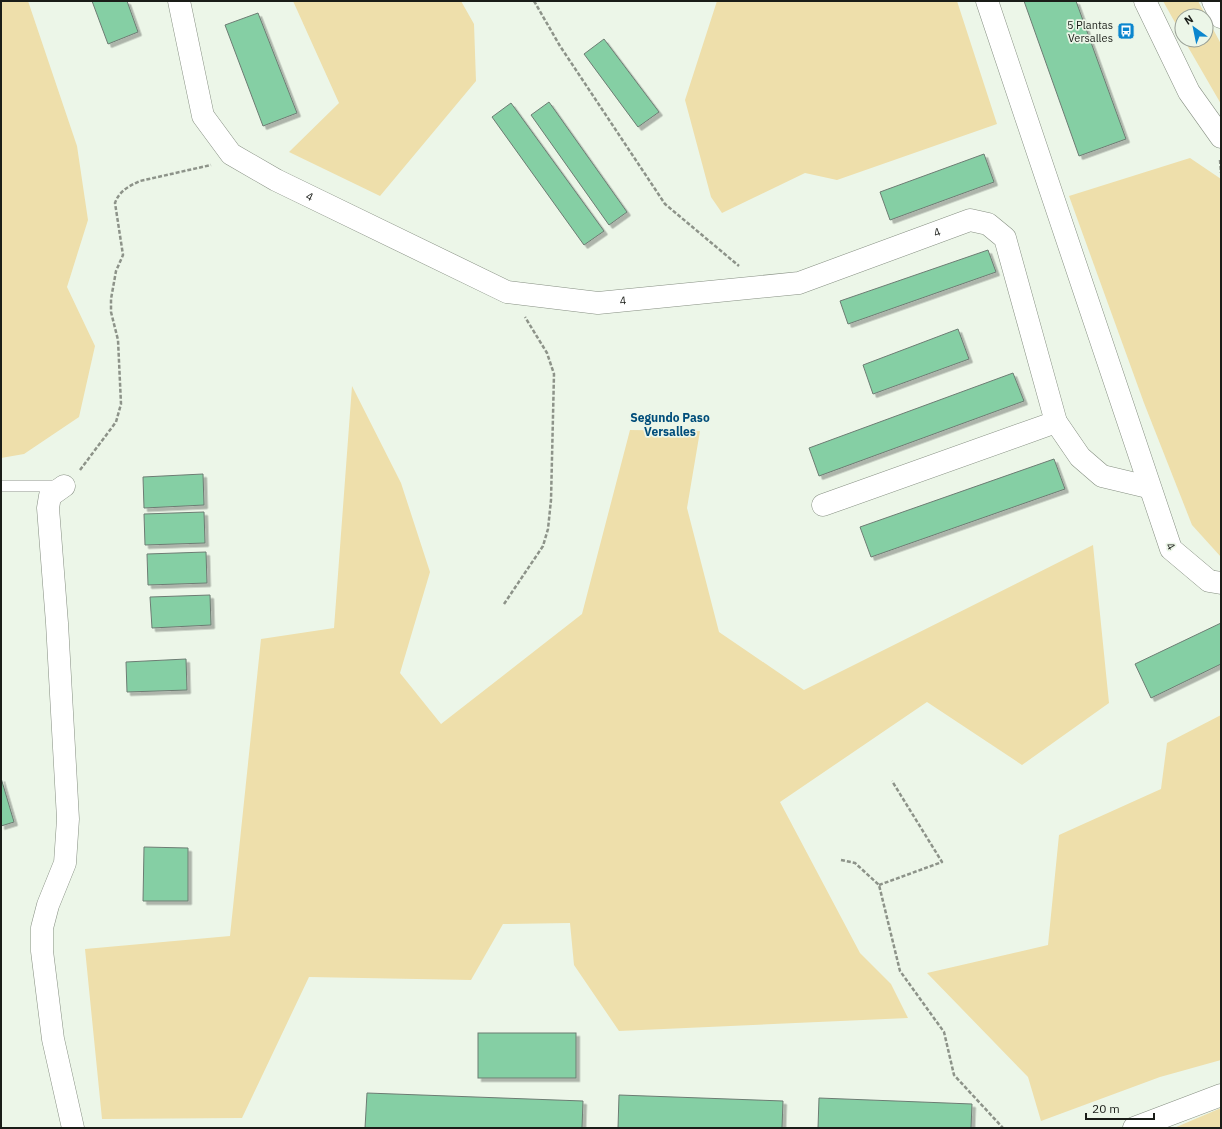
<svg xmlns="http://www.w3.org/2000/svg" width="1222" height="1129" font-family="'IBM Plex Sans',sans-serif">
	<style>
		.green { fill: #eedfab }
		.building { fill: #85cfa4; stroke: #6d7c73; filter: url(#shadow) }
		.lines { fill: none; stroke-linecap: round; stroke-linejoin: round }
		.service-casing { stroke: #868f82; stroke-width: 12 }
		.minor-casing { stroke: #868f82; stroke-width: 23 }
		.primary-casing { stroke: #868f82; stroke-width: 23 }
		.path { stroke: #8d9389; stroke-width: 2.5; stroke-dasharray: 4 2; stroke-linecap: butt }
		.service { stroke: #fff; stroke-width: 11 }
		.minor { stroke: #fff; stroke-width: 22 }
		.primary { stroke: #fff; stroke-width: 22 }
		.labels { text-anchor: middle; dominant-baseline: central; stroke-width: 3.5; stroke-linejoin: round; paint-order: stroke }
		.poi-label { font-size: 11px; fill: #1a1d18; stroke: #ecf6e8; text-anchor: end }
		.street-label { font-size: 11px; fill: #1a1d18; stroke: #ecf6e8 }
		.neighbourhood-label { font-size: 12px; font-weight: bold; fill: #004d7a; stroke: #ecf6e8 }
	</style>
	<defs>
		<filter id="shadow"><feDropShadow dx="3.5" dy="3.5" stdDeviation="0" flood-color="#0004"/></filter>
	</defs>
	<rect width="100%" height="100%" fill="#ecf6e8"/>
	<g class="green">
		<path d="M1,1h27l49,145 11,74 -21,67 28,59 -16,71 -55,37 -23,4z"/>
		<path d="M293,1h168l13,23 2,57 -96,115 -91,-44 50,-49z"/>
		<path d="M717,1h240l40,123 -160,56 -32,-7 -83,40 -11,-16 -26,-97z"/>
		<path d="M1163,1h35l23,43v60l-37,-64h22v-24h-24v19z"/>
		<path d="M1190,158l31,21v378l-29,-32 -48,-122 -75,-207z"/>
		<path d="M352,386l49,97 29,89 -30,101 41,51 141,-110 48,-184 70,1 -13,77 32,124 85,58 289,-145 16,158 -87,62 -95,-63 -147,100 80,151 31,31 17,34 -289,13 -45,-66 -4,-42 -67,1 -32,56 -162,-3 -67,141 -140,1 -17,-170 145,-13 31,-297 73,-11z"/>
		<path d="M1221,715v345l-61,17 -119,44 -13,-44 -101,-104 121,-28 11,-110 102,-46 6,-46z"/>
		<path d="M1221,1108v20h-47z"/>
	</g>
	<g class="building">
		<path d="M92,1h35l11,31 -30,12z"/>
		<path d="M1024,1h52l50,138 -47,17z"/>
		<path d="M258,13l39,100 -34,13 -38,-101z"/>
		<path d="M604,39l55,73 -21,15 -54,-73z"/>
		<path d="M549,102l78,110 -18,13 -78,-110z"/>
		<path d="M511,103l93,128 -20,14 -92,-128z"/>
		<path d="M984,154l10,28 -104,38 -10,-28z"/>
		<path d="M988,250l8,22 -148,52 -8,-23z"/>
		<path d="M958,329l11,30 -96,35 -10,-29z"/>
		<path d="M1013,373l11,28 -205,75 -10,-28z"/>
		<path d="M1054,459l11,30 -194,68 -11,-30z"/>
		<path d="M203,474l1,31 -60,3 -1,-31z"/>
		<path d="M204,512l1,31 -60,2 -1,-31z"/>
		<path d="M206,552l1,31 -59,2 -1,-31z"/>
		<path d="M210,595l1,30 -59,3 -2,-31z"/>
		<path d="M1221,623v41l-70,34 -16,-34z"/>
		<path d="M186,659l1,31 -60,2 -1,-30z"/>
		<path d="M1,778l13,44 -13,4z"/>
		<path d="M144,847l44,1v53h-45z"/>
		<rect x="478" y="1033" width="98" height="45"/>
		<path d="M367,1093l216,8 -1,27h-217z"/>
		<path d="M619,1095l164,6 -1,27h-164z"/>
		<path d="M819,1098l153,6 -1,24h-153z"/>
	</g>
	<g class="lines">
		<g class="service-casing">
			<path id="service" d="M1,486h58"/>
		</g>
		<g class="minor-casing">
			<g id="minor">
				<path id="s1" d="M179,1l24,115 28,38 45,26 231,112 91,11 201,-20 171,-63 18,4 17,14 51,184 24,35 22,19 46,11"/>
				<path d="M987,1l184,548 38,32 12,2"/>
				<path d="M64,486l-14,10 -2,12 9,115 11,196 -3,44 -17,42 -6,23v23l11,88 20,89"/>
				<path d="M823,505l233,-83"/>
				<path d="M1134,1128l87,-33"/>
			</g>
		</g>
		<g class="primary-casing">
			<g id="primary">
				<path d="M1145,1l44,91 32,45"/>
				<path d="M1213,1l8,16"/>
			</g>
		</g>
		<g class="path">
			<path d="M534,1l26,45 105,158 74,62"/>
			<path d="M1220,160l1,13"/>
			<path d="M80,470l36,-48 5,-18 -3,-64 -7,-28v-13l5,-28 7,-16 -8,-52c4,-12 14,-17 25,-22l71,-16"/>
			<path d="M504,604l39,-58 5,-17 3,-29 3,-126 -7,-21 -22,-36"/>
			<path d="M841,860l14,3 24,22 21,86 44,61 10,43 49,53"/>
			<path d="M879,885l63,-23 -50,-81"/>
		</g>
		<use href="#service" class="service"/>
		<use href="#minor" class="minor"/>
		<use href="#primary" class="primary"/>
	</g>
	<defs>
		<g id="bus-square" transform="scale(0.9)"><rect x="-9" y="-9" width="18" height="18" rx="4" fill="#0b86ce" stroke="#ecf6e8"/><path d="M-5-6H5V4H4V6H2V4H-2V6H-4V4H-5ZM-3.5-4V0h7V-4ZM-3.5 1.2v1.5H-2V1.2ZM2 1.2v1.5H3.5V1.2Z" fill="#fff"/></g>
	</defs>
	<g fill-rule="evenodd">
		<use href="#bus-square" x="1126" y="31"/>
	</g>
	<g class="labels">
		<g class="poi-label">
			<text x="1113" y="25">5 Plantas<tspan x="1113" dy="13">Versalles</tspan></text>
		</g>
		<g class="street-label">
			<text stroke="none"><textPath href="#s1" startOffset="254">4</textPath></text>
			<text stroke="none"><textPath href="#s1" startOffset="914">4</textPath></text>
			<text stroke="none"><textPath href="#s1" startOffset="590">4</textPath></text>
			<text transform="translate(1171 546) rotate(59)">4</text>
		</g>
		<g class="neighbourhood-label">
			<text x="670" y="417">Segundo Paso<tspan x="670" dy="14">Versalles</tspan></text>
		</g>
	</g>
	<rect width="1222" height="1129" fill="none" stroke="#1a1d18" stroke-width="4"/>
	<g transform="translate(1194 28) rotate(327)"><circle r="19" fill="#ecf6e8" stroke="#989f95"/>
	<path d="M0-3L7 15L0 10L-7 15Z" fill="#0b86ce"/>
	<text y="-6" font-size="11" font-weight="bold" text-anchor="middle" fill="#1a1d18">N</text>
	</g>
	<path d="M1086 1113v6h68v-6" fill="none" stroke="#1a1d18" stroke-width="2"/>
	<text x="1092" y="1113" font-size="12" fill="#1a1d18" stroke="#ecf6e8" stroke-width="3" paint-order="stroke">20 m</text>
</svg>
